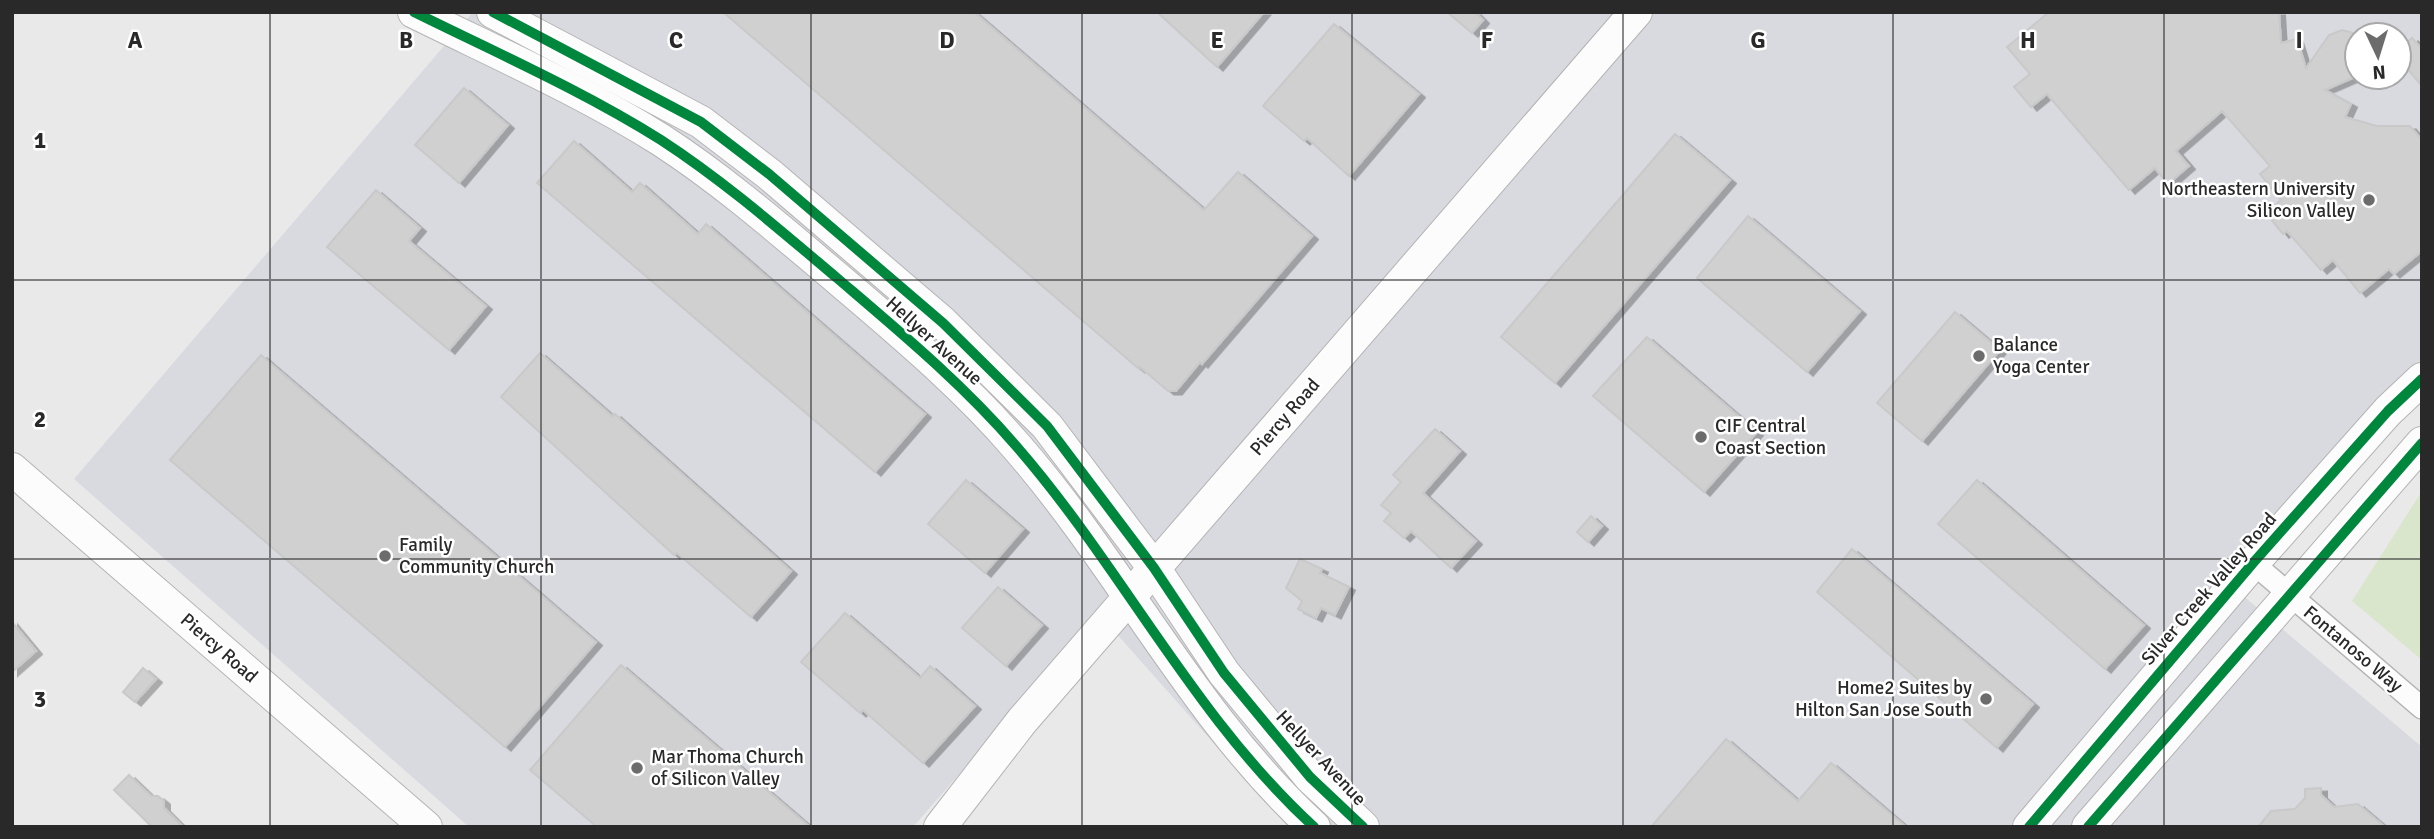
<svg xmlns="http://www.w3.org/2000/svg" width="2434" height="839" font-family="Signika,sans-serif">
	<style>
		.built { fill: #d9dadf; fill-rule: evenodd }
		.green { fill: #dae6cc }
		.building { fill: #d0d0d1; stroke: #c9c9ca; stroke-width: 2; filter: url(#shadow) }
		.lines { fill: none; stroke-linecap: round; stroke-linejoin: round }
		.street-casing { stroke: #b4b4b5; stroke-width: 24 }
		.secondary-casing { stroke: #b4b4b5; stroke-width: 34 }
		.street { stroke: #fcfcfc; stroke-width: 21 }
		.secondary { stroke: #fcfcfc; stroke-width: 32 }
		.cycleway-casing { stroke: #fff; stroke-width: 15 }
		.cycleway { stroke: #00873e; stroke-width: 10 }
		.grid { fill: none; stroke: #29292a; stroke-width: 2; stroke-opacity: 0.55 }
		.poi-dot { fill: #6c6c6d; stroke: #fff; stroke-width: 2.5 }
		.labels { text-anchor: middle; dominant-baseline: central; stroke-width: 5; stroke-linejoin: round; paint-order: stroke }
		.poi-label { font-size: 19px; fill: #29292a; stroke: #fff; text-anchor: start }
		.street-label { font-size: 19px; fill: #29292a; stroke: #fff }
		.grid-label { font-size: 23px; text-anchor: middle; font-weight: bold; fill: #29292a; stroke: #fff; stroke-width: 5; stroke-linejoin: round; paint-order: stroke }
	</style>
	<defs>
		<filter id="shadow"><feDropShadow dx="6" dy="3.5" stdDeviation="0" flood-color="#0004"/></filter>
	</defs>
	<rect width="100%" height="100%" fill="#e9e9ea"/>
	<path class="built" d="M473,12h1949v352l-206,209 206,174v80h-1134l-189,-213 -186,213h-444l-395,-348zM2357,35h42v42h-42z"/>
	<path class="green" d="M2422,491v169l-70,-59z"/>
	<g class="building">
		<path d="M723,12h251l230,198 34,-38 74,64 -110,128 -2,-2 -24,29h-8l-28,-24 -1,2z"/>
		<path d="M1157,12h107l-47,55z"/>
		<path d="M1447,12h28l8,8 -11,13z"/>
		<path d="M2049,12h230l2,31 16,-4 9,29 23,-33 13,-5 15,4v42l-32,14 26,14 -6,13 32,9h33l12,14v111l-28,23 -5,-5 -29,24 -27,-33 -12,10 -34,-39 -4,3 -17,-21 15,-13 -21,-26 10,-8 -48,-55 -46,40 13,15 -21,18 -13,-16 -26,22 -82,-96 -16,13 -17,-20 16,-13 -23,-27z"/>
		<path d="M1334,24l85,70 -70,82 -42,-38 -3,3 -41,-35z"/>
		<path d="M2412,38l10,11v37l-23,-27v-9z"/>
		<path d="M464,88l44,37 -49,58 -44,-38z"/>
		<path d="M1675,134l55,46 -175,203 -54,-46z"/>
		<path d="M574,141l58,51 8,-9 58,51 8,-10 219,190 -50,58 -338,-289z"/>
		<path d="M376,190l44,38 -11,13 77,65 -37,44 -122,-103z"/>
		<path d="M1748,216l112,95 -53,61 -110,-94z"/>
		<path d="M1955,312l45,38 -78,91 -45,-38z"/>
		<path d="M1647,337l110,95 -53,60 -111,-96z"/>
		<path d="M540,353l72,63 3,-2 176,157 -40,46 -74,-64 -3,2 -173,-158z"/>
		<path d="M261,355l335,287 -91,105 -335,-287z"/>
		<path d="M1435,429l25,22 -37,42 53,48 -25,27 -40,-37 -7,7 -20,-17 7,-8 -10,-8 20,-23 -8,-7z"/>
		<path d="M966,480l57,49 -38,44 -57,-49z"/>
		<path d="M1977,480l167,145 -39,44 -167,-145z"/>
		<path d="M1591,516l11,10 -14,16 -11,-10z"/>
		<path d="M1852,549l181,155 -36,44 -180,-156z"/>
		<path d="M1300,559l22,10 -2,4 29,14 -14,28 -14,-7 -5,10 -18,-9 4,-8 -16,-13z"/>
		<path d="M998,587l44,38 -36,41 -44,-38z"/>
		<path d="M845,613l75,65 10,-12 45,40 -52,57 -60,-53 -3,3 -59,-51z"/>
		<path d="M12,622l24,29 -24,21z"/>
		<path d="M621,665l189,162h-213l-67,-57z"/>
		<path d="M143,668l13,11 -21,23 -12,-10z"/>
		<path d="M1726,739l72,62 33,-38 75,64h-255z"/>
		<path d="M129,775l22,21h7l6,5v7l19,19h-31l-38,-37z"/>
		<path d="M2321,788v7l13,12 24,-3 27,23h-127l13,-16 24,-2 10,-11v-9z"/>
	</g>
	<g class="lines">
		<g class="street-casing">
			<path id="street" d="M2253,563l169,145"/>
		</g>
		<g class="secondary-casing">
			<g id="secondary">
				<path d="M414,12c83,41 169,79 247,128 63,41 119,90 176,138 62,53 126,106 180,169 106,122 177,270 297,380"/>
				<path d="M493,12l208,110 68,52 174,149 104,103 107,142 70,105 86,104 53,50"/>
				<path d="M12,469l414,358"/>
				<path d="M940,827l82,-106 614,-709"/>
				<path d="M2029,827l224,-264 135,-152 34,-32"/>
				<path d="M2088,827l334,-384"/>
			</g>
		</g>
		<use href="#street" class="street"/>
		<use href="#secondary" class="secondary"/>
		<g class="cycleway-casing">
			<g id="cycleway">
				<path d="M414,12c83,41 169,79 247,128 63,41 119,90 176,138 62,53 126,106 180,169 106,122 177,270 297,380"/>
				<path d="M493,12l208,110 68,52 174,149 104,103 107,142 70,105 86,104 53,50"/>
				<path d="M2029,827l224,-264 135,-152 34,-32"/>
				<path d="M2088,827l334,-384"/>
			</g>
		</g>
		<use href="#cycleway" class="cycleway"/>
	</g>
	<path class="grid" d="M270,12v815M541,12v815M811,12v815M1082,12v815M1352,12v815M1623,12v815M1893,12v815M2164,12v815M12,280h2410M12,559h2410"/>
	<g class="poi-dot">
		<circle cx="2369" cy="200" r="7"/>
		<circle cx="1979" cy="356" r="7"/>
		<circle cx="1701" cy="437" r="7"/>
		<circle cx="385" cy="556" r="7"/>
		<circle cx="1986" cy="699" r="7"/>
		<circle cx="637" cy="768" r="7"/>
	</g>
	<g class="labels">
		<g class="poi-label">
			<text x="2355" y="189" text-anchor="end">Northeastern University<tspan x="2355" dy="22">Silicon Valley</tspan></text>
			<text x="1993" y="345">Balance<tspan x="1993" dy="22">Yoga Center</tspan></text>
			<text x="1715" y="426">CIF Central<tspan x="1715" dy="22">Coast Section</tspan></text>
			<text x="399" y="545">Family<tspan x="399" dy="22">Community Church</tspan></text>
			<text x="1972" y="688" text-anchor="end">Home2 Suites by<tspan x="1972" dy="22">Hilton San Jose South</tspan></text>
			<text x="651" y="757">Mar Thoma Church<tspan x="651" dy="22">of Silicon Valley</tspan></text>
		</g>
		<g class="street-label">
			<text transform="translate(934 341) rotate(42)">Hellyer Avenue</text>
			<text transform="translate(1285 417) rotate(-49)">Piercy Road</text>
			<text transform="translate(2209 589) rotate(-49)">Silver Creek Valley Road</text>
			<text transform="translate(219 648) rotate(41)">Piercy Road</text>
			<text transform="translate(2353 649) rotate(40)">Fontanoso Way</text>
			<text transform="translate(1321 758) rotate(47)">Hellyer Avenue</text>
		</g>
	</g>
	<g class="grid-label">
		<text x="135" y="48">A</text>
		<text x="406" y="48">B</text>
		<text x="676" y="48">C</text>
		<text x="947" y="48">D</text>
		<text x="1217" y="48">E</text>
		<text x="1487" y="48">F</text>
		<text x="1758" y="48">G</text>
		<text x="2028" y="48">H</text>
		<text x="2299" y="48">I</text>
		<text x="40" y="148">1</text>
		<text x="40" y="427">2</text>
		<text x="40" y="707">3</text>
	</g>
	<rect width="2434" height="839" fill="none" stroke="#29292a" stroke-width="28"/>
	<g transform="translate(2378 56) rotate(176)"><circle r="33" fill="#ffffff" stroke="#a9a9aa" stroke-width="2"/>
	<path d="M0-5L12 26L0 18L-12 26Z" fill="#6c6c6d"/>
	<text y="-10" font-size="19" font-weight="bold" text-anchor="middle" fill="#29292a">N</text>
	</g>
</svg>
